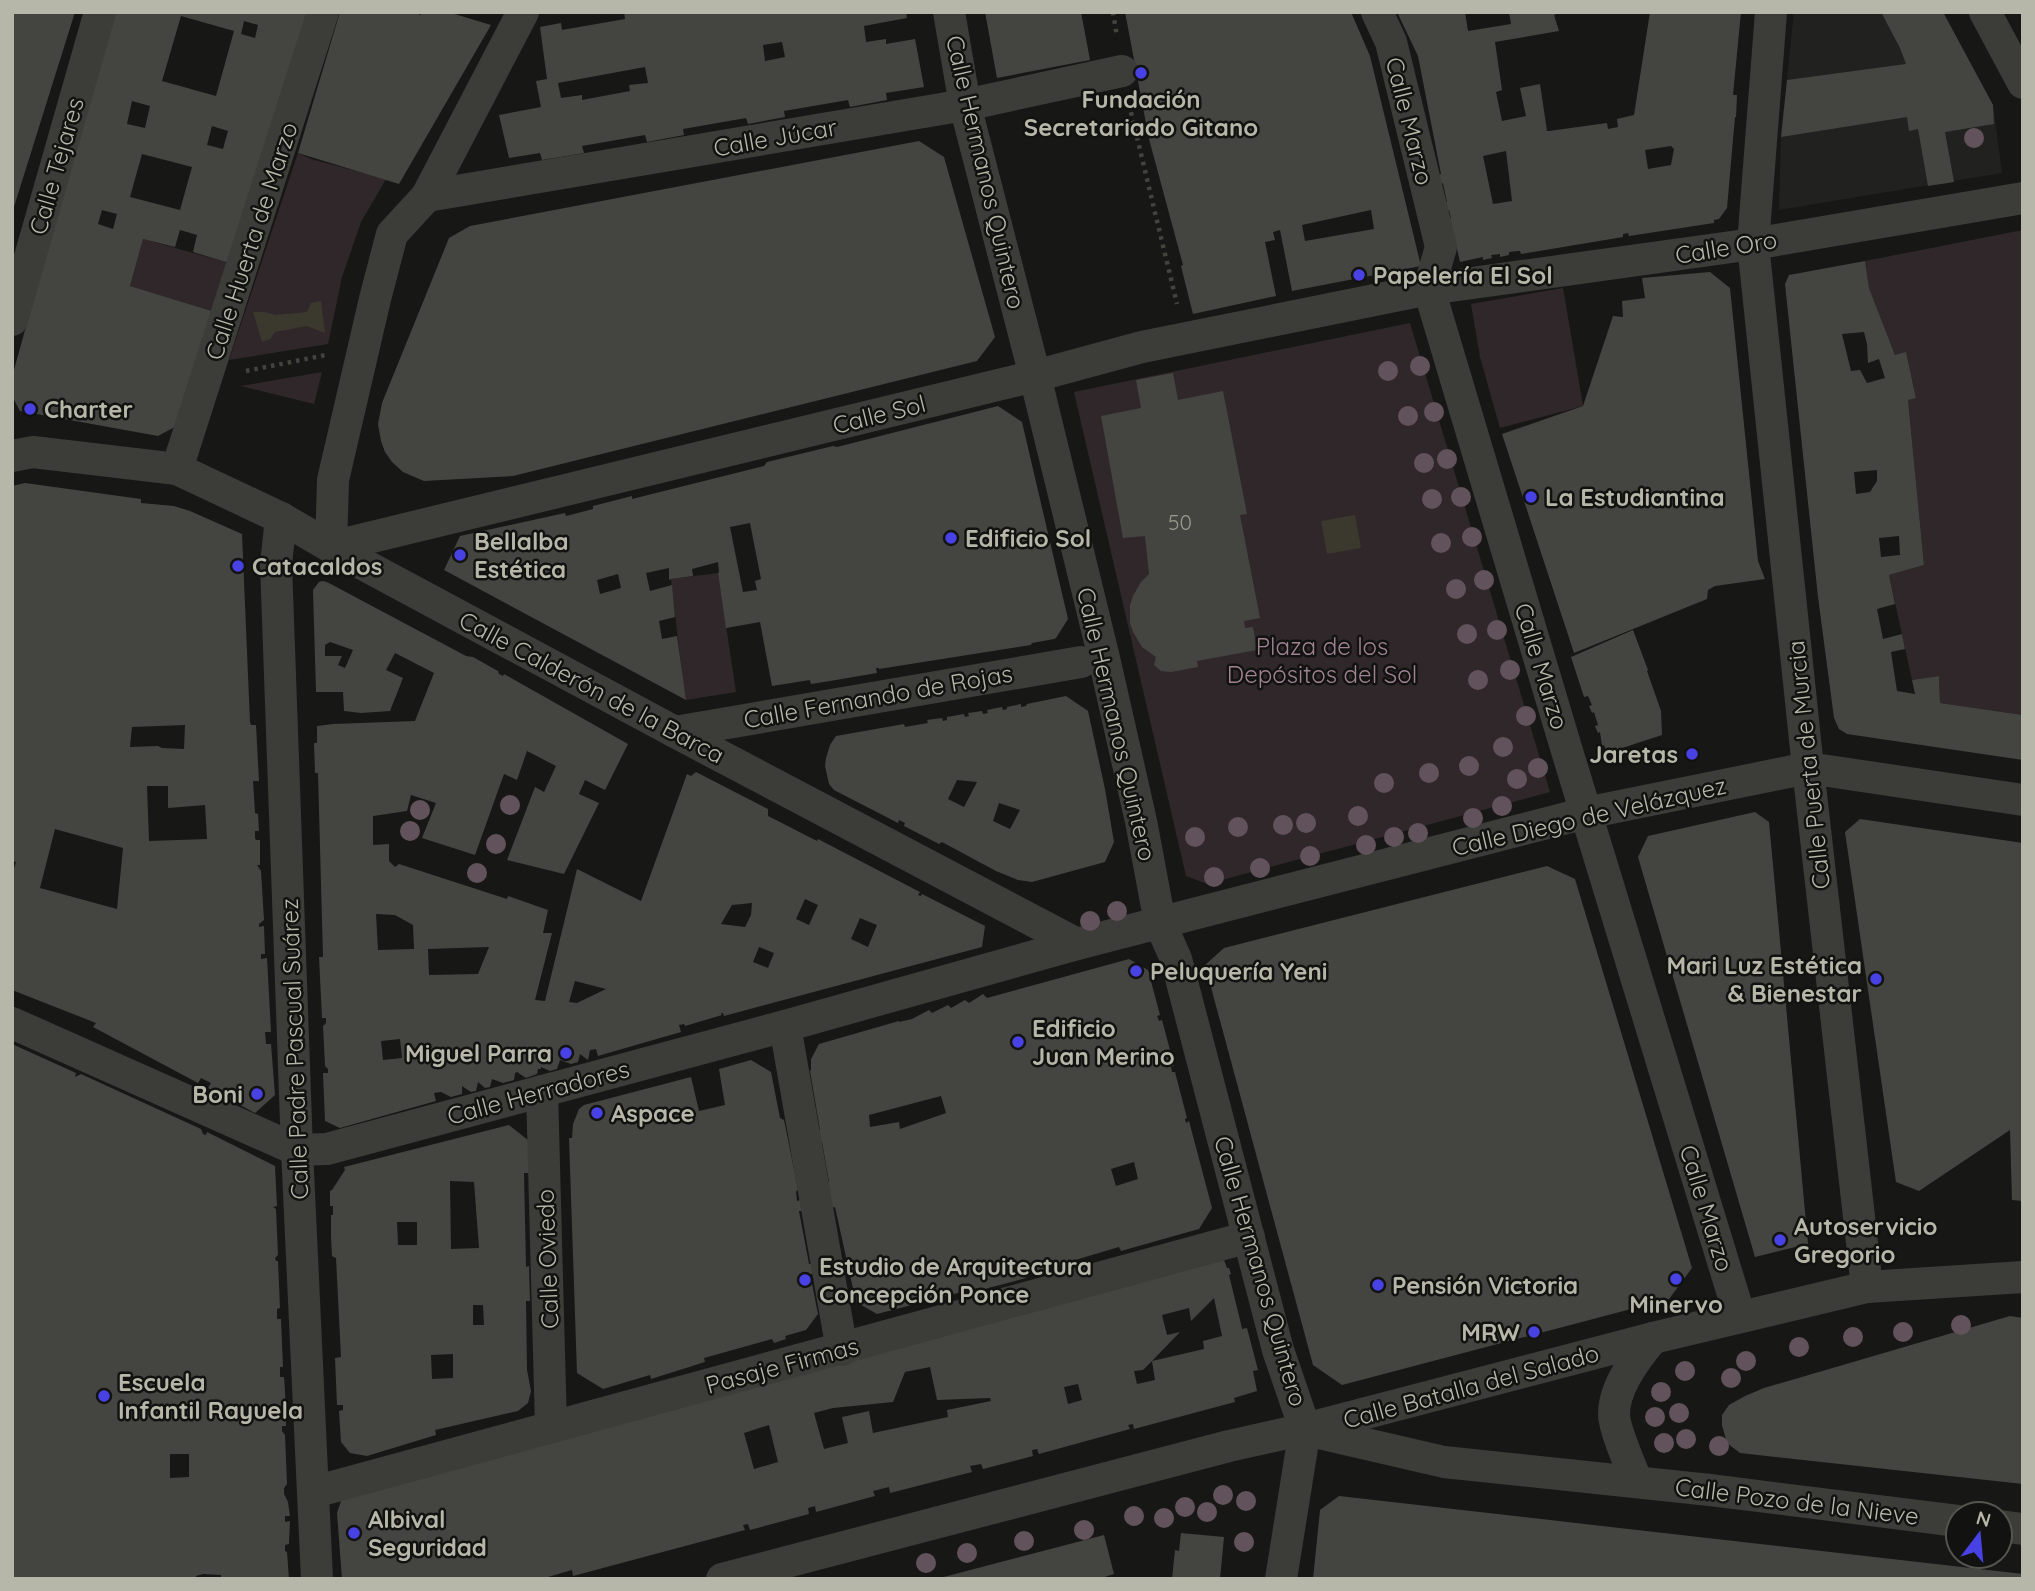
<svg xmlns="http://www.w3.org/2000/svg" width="2035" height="1591" font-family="Quicksand,sans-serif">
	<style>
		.built { fill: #21221f }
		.green { fill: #30272b }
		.water { fill: #3b382d }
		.building { fill: #444540; fill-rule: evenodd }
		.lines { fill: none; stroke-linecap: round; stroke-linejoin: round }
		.path { stroke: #43443e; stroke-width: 4.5; stroke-dasharray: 3.5 5; stroke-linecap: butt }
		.street { stroke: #3c3d38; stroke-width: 32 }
		.tree { fill: #62525b }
		.poi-dot { fill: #4842e4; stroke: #121311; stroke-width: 2.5 }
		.labels { text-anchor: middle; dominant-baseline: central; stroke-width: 5; stroke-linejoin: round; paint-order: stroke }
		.number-label { font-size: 21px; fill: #9a9a8f }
		.poi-label { font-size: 24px; font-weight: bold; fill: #b6b7a9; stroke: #121311; text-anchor: start }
		.street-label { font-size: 24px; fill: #b6b7a9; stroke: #121311 }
		.park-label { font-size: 24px; fill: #a08293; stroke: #121311 }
	</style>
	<rect width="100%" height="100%" fill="#171816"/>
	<path class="built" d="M1794,12h149l50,93 9,68 -223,37 2,-73z"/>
	<g class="green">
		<path d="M298,153l13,6 75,20 -25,43 -19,55 -14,67 -99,16z"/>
		<path d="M2023,230v485l-83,-12 -1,-27 -27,4 -23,-105 35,-10 -16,-165 8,-3 -10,-44 -11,2 -26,-67 -4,-27z"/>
		<path d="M143,239l86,24 -14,49 -85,-26z"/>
		<path d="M1563,288l20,118 -83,22 -20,-71 -9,-53z"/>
		<path d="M1410,323l140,469 -343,92 -21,-8 -112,-484z"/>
		<path d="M322,372l-8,32 -73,-18z"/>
		<path d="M718,573l18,119 -50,8 -3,-17 -12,-104z"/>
	</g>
	<g class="water">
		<path d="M321,301l4,32 -18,-7 -32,6 -5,7 -8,3 -9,-30h12l10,3 32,-3 4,-9z"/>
		<path d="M1355,515l6,33 -34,6 -6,-33z"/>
	</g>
	<g class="building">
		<path d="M12,12h63l-62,198h-1z"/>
		<path d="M116,12h52l6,2 1,-2h132l-78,251 -36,-11 4,-17 -17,-5 -5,17 -32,-8 -13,47 85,26 -33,111 -24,13 -138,-25 -8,-15v-19l63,-227zM181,16l53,15 -18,65 -54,-15zM244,21l14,4 -3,13 -14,-4zM132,101l18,5 -5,22 -18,-4zM212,126l16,5 -5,18 -16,-4zM142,154l50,13 -12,43 -50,-13zM102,210l15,4 -4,15 -15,-5z"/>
		<path d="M340,12h73l8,3 1,-3h26l43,13 -92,159 -101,-31z"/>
		<path d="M624,12h282l1,6 -43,8 2,16 20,-3v5l29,-5 9,48 -38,6 1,7 -37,7 -2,-7 -64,11 1,6 -37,7 -2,-6 -63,11 1,6 -37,7 -2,-7 -63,11 2,7 -42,7 -2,-7 -31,5 -10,-43 42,-8 -5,-26 11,-2 -7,-52 21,-4 1,7 63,-11zM782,42l3,15 -20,4 -2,-16zM645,67l3,16 -19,2 1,6 -48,9v-5l-21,3 -3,-15z"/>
		<path d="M985,12h96l9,48 -93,18z"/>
		<path d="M1125,12h226l19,44 51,210 -129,25 -12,-61 -7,2 2,8 -10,2 11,54 -83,18 -12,-48 2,-1 -34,-126zM1371,210l3,19 -69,12 -3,-16z"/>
		<path d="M1397,12h68l3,19 43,-7 -2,-12h53l-8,3 5,16 -64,11 7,48 -6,2 6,29 24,-5 -6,-28 20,-4 7,47h2l58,-8 1,6 10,-2 -1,-8 17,-4 16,-103h91l-8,83h4l-1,22h-1l-8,91 -8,11 -5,1v3l-85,13 -1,-3 -5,1v3l-102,17 -1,-3h-2l-9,1v3l-9,2v-3l-9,1 1,3 -9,2v-3l-23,5 -8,-35 -2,1 -2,-9 3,-1 -2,-8 -3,1 -2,-9h3l-4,-19 -2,1 -3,-9 3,-1 -23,-118zM1671,146l3,3 -3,16 -23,4 -3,-19zM1506,151l6,50 -19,3 -10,-48z"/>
		<path d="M1881,12h62l50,93 1,19 -49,8 9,50 -26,4 -10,-57 -9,2 -2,-14 -126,20 6,-57 119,-16 -6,-16z"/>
		<path d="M919,141l25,16 51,180 -18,24 -464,115 -89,5 -21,-9 -11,-10 -7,-10 -4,-11 -3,-17 4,-21 67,-165 21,-12z"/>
		<path d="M1865,261l4,27 26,67 11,-3 10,46 -8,2 16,165 -35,10 6,29 -18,5 6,30 19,-5 3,15 -14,3 6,39 18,3 -3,-14 27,-4 1,27 83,12v45l-176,-26 -8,-5 -5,-11 -16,-121 -33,-313 4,-9zM1864,332l3,12 1,19 11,-4 6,19 -18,5 -7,-13 -9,1 -9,-37zM1877,470v11l-7,11 -14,2 -2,-22zM1899,536l1,19 -19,2 -2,-19z"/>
		<path d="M1710,272l20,16 28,273 7,18 -50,7 -7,4 -1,9 -133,54 -72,-219 81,-28 30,-90 10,1 -1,-16 23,-3 -3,-20z"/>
		<path d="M1173,373l5,27 45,-9 24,123 -7,1 20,103 -16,3 1,7 8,-1 4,23 -60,11 1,6 -27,5 -10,-1 -7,-6 2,-8 -14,-10 -9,-15 -3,-9v-18l3,-9 8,-14 8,-8 -4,-38 -22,2 -22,-122 40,-8 -5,-28z"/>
		<path d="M998,406l24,16 46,197 -12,19 -2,1 -22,4 -1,2 -152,24v-1h-3l1,5 -47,8 -19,3 -1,-4 -38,6 -12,-64 -34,6 -8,-55 1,-1 -1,-10 -26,7 1,7 -22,3 -2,1v-12l-23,5 4,18 22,-6 3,32 -16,4 3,18 15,-3 9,64 -242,-130 16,-34 105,-23 1,3 27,-7v-3l39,-10v3l132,-33 3,-4 66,-16 4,1zM750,523l11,56 -6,2 2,9 -14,2 -13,-65zM618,574l3,14 -21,6 -3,-14z"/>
		<path d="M25,483l116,16v4l33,3 16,5 52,23 8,188 1,3h5l3,56h-6l2,32 3,1 1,17h-4v7l1,2h4v25h-3l4,6 3,49 -5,4v3l5,-1 1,28h-4v5l6,-1 4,74h-6l1,12h5l4,51 -20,18 -47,-25 3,-5 -10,-5 -3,5 -105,-56 3,-4 -84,-33v-116l4,-12 -4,-1v-375zM185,725l-1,24 -22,-1 -4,-2 -28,1 2,-20zM147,786h21v22l37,-3 2,34 -58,2zM55,829l68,19 -6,61 -77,-21z"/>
		<path d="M322,581l5,1 139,74 7,1 25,14 1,3 4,2 1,-2 124,70 -23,46 -20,-10 -6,14 20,9 -35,71 -57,-14 28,-73 9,5 12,-26 -29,-15 -10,29 -13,-6 -29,81 -53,-17 14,-35 -25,-8 -4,16 -34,5v29l16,-1v17l6,6 4,-3 108,35 1,-3 40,14 -5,23h9l-17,67 10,1 32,-132 64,32 46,-127 4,2 5,-4 72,37v7l10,5 39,20 1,-2 100,52 2,1 -2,3 3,1 1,-2 63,32 -3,21 -258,69 -1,-3h-2l1,2 -37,11 -1,-2 -5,1 2,7 -52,15 -31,9 -2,-7 -6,1 -2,10 -8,-6 -2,8 -7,2 -11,-4 -3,9 -7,2 -9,-4v2h-3l-1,5 -11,4 -9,-6 -2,1 -1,7 -11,3 -11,-4 -2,8 -5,1 -7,-6 -2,9 -5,1 -9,-6v8l-11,3 -10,-5 -7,1 2,8 -96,27 -15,-7 -2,-48h5v-4l-3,-3 -2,-40 3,-3v-5h-4l-3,-61h4l-5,-184h-3l-1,-30h3v-17l16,-2 82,-3 19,-48 -39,-20 -9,17 17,8 -13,33 -29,2 -17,-2 -1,-19h-27l-3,-102 6,-8zM330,642l23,8 -8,18 -7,-3 4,-9h-17v-11zM805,899l13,6 -9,20 -13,-6zM752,903l-1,12 -6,12 -24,-3 11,-19zM376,914l19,1 18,10 1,24 -36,1zM860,918l17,7 -9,22 -17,-8zM489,947l-11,27 -49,1 -1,-26zM759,947l15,6 -6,15 -15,-6zM575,981l31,8 -29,14 -8,-1zM400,1039l2,19 -19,2 -2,-19z"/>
		<path d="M1633,630l15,40 -1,1 14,40 1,24 -55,18 -3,-8 -2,1 -2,-14 -2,1 -3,-7 3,-1 -4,-13 -2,1 -3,-7 3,-1 -4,-9 -4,1 -13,-40z"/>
		<path d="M1066,696l22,15 17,78 9,53 -9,20 -73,20 -14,-2 -22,-9 -54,-29 -3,2 -35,-18 1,-3 -6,-3 -1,3 -64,-33 -5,-6 -4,-18 1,-8 4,-13 6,-9 68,-12 1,3 23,-4 -1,-3 15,-2 1,3 4,-1v-3l17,-3 1,3 4,-1 -1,-3 14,-2 1,3 5,-1 -1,-3 15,-3 1,3 4,-1v-2l14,-3v3l5,-1 1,-2zM957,780l20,2 -13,25 -16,-8zM999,803l21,7 -10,19 -17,-8z"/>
		<path d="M1755,812l14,10 39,422 -53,13 -117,-400 10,-21z"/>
		<path d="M1860,819l163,24v358l-11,-1 -2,-70 -91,61 -23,-9 -51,-350z"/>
		<path d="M1547,866l28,13 117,389 -23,31 -327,86 -29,-20 -108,-400 19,-17z"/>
		<path d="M1129,959l19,11 12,45 -3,1 2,5 3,-1 8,30 4,16h-3l1,6h3l12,46 -2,1 1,4 3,-2 23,87 -13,21 -78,22 -2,-4 -91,27 -2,4 -45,12 -4,-2 -100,26 -21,-12 -21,-95 -4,1 -5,-25 3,-1 -7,-40 -3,1 -2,-13h3l-10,-59 1,-1v-11l8,-15 80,-23v1l13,-3 17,-9 3,3 16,-8 3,3 14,-8 4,3 14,-9 4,4zM941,1096l5,17 -46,16 -1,-7 -29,5 -1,-12zM1134,1162l4,17 -22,7 -5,-17z"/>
		<path d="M12,1044l64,29 -1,4 6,-3 120,55 2,5 3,1 1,-3 68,34 2,40 -4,1 3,2 2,46 -3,3 1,3h2l2,47 -3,1v10h4l2,48h-3v10h4l1,15 1,34h-4v5l3,4 2,49 -3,4v6l4,8 2,14h-5v6l5,-1 -1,21v2l-4,1v6l2,1 2,27h-68v-4l-18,-1 -7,2v3h-184zM170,1454h19v23l-19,1z"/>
		<path d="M751,1060l20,12 9,46 4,2 14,69 -2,3 1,9 3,-1 2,11h-3l10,53h2l2,10h-3l8,40 -12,16 -21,6 1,3 -12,4 -2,-4 -68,19 1,4 -54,17 -1,-4 -47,14 -26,-16 -8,-235h3l1,-14 6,-15 5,-4 107,-28 8,34 26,-6 -6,-36z"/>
		<path d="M509,1125l20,16v32h-5l2,94 3,-1 1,35h-4l1,69 4,21 -3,12 -10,8 -83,19 1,5 -69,21 -17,-3 -9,-11 -2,-31 4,-1v-5h-6l-2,-47 6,-1 -5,-99 -4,-2 -1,-19v-22h2v-9h-3v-15l2,-1 13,-20 -1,-3zM450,1181l24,1 5,66 -28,1zM397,1222h20v23h-19zM473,1305h10l1,20h-11zM453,1354v24l-21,1 -1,-24z"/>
		<path d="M1224,1260l3,8h2l2,6 -2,1 12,49 1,5 5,-1 11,42 -5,1 4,20 -23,7 1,4 -101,27 -1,-5 -5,1 2,4 -91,25 -2,-5 -5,1 1,6 -50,13 -2,-5 -11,2 2,6 -82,21 -1,-6 -16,4 2,5 -59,16 -1,-6 -7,2 1,6 -59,16 -2,-6 -5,1 2,5 -172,46 -1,-6 -31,9h-199l-5,-66 5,-15zM1214,1298l8,38 -19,5 1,8 -52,12 28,-29 -13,3 -5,-20 27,-7 2,13zM1152,1361l3,19 -18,4 -3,-13 9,-1zM930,1367l7,33 53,-2 1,3 -44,9 1,7 -75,16 -4,-22 -27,6 6,26 -24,6 -10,-36 19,-5 60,-6 12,-30zM1078,1384l4,16 -14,4 -4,-17zM769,1425l9,37 -24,7 -10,-36z"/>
		<path d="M2010,1316l13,2v166l-283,-31 -13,-10 -5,-18v-10l7,-10 16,-9 19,-8z"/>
		<path d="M1339,1496l684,78v5h-710l7,-69z"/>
		<path d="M1181,1533l43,4 -4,42h-48l3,-29 4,1z"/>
		<path d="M1104,1535l10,39 -16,5h-162z"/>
	</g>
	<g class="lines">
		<g class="path">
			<path d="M1113,12l4,25"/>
			<path d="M1129,104l48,200"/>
			<path d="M246,371l80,-16"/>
		</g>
		<g class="street">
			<path d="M949,12l16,93 70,271 69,282 37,163 19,102 16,36 102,391 27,79 -24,150"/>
			<path d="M1377,12l14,30 50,205 -12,42 138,462 173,566"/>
			<path d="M1771,12l-18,232 55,524 59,519"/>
			<path d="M1985,12l38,71"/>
			<path d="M427,196l538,-91 157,-34"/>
			<path d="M12,320l88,-308"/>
			<path d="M12,456l21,-4 144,17 104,49 50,29 344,185 402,212"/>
			<path d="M177,469l146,-457"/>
			<path d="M281,518l-5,46 21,586 20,429"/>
			<path d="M331,547l704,-171 107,-29 287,-58 324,-45 270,-46"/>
			<path d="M331,547l2,-67 42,-181 17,-65 35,-38 96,-184"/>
			<path d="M675,732l406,-70"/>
			<path d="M12,1023l285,127 30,-1 458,-123 292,-82 509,-131 222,-45 215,32"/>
			<path d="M785,1026l57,324"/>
			<path d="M542,1091l9,336"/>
			<path d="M1310,1431l134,31 266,28 248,31"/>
			<path d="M1637,1482c-6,-15 -23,-53 -23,-68 0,-27 22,-56 39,-76"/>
			<path d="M314,1492l935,-255"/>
			<path d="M2000,1526l23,3"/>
			<path d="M722,1579l507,-133 76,-17 348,-91 214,-51 156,-10"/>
		</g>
	</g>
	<g class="tree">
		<circle cx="1974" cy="138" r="10"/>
		<circle cx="1420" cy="366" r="10"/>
		<circle cx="1388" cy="371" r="10"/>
		<circle cx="1434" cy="412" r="10"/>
		<circle cx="1408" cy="416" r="10"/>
		<circle cx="1447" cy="459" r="10"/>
		<circle cx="1424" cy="463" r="10"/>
		<circle cx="1461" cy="497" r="10"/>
		<circle cx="1432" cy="499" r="10"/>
		<circle cx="1472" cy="537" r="10"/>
		<circle cx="1441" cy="543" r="10"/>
		<circle cx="1484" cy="580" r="10"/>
		<circle cx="1456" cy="589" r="10"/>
		<circle cx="1497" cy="630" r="10"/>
		<circle cx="1467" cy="634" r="10"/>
		<circle cx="1510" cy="670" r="10"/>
		<circle cx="1478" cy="680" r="10"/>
		<circle cx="1526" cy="716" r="10"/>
		<circle cx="1503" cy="747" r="10"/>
		<circle cx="1469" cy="766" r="10"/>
		<circle cx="1538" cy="768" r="10"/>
		<circle cx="1429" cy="773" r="10"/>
		<circle cx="1517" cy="779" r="10"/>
		<circle cx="1384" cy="783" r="10"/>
		<circle cx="510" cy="805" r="10"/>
		<circle cx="1502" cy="806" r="10"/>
		<circle cx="420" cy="810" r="10"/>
		<circle cx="1358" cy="816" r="10"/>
		<circle cx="1473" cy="818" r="10"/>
		<circle cx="1306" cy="823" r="10"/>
		<circle cx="1283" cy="825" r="10"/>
		<circle cx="1238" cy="827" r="10"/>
		<circle cx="410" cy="831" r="10"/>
		<circle cx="1418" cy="833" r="10"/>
		<circle cx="1195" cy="837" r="10"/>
		<circle cx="1394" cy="837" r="10"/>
		<circle cx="496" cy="844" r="10"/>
		<circle cx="1366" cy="845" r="10"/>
		<circle cx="1310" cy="856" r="10"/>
		<circle cx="1260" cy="868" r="10"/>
		<circle cx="477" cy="873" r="10"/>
		<circle cx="1214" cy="877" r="10"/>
		<circle cx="1117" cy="911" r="10"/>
		<circle cx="1090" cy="921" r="10"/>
		<circle cx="1961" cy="1325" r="10"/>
		<circle cx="1903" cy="1332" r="10"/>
		<circle cx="1853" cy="1337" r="10"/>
		<circle cx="1799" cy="1347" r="10"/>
		<circle cx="1746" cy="1361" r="10"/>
		<circle cx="1685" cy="1371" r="10"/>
		<circle cx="1731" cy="1378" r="10"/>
		<circle cx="1661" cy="1392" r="10"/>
		<circle cx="1679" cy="1413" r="10"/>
		<circle cx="1655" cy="1417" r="10"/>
		<circle cx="1686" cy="1439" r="10"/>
		<circle cx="1664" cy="1443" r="10"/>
		<circle cx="1719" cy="1446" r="10"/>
		<circle cx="1223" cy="1495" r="10"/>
		<circle cx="1246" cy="1501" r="10"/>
		<circle cx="1185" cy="1507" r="10"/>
		<circle cx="1207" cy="1512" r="10"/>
		<circle cx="1134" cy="1516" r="10"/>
		<circle cx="1164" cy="1518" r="10"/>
		<circle cx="1084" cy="1530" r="10"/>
		<circle cx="1024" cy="1541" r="10"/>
		<circle cx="1244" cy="1542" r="10"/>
		<circle cx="967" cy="1553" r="10"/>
		<circle cx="926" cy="1563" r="10"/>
	</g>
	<g class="poi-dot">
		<circle cx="1141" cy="73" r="7"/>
		<circle cx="1359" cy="275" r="7"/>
		<circle cx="30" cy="409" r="7"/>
		<circle cx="1531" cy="497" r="7"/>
		<circle cx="951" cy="538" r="7"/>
		<circle cx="460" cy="555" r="7"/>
		<circle cx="238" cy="566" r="7"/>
		<circle cx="1692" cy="754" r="7"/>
		<circle cx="1136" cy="971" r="7"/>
		<circle cx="1876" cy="979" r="7"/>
		<circle cx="1018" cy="1042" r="7"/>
		<circle cx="566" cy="1053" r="7"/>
		<circle cx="257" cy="1094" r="7"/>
		<circle cx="597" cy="1113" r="7"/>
		<circle cx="1780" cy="1240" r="7"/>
		<circle cx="1676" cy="1279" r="7"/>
		<circle cx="805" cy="1280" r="7"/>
		<circle cx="1378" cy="1285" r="7"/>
		<circle cx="1534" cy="1332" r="7"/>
		<circle cx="104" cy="1396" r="7"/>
		<circle cx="354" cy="1533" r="7"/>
	</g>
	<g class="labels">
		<g class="number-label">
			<text x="1180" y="522">50</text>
		</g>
		<g class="poi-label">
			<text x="1141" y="99" text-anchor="middle">Fundación<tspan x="1141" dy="28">Secretariado Gitano</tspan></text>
			<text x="1373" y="275">Papelería El Sol</text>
			<text x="44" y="409">Charter</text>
			<text x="1545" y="497">La Estudiantina</text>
			<text x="965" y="538">Edificio Sol</text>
			<text x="474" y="541">Bellalba<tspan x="474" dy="28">Estética</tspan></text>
			<text x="252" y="566">Catacaldos</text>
			<text x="1678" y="754" text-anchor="end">Jaretas</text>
			<text x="1862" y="965" text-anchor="end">Mari Luz Estética<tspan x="1862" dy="28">&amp; Bienestar</tspan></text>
			<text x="1150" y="971">Peluquería Yeni</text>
			<text x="1032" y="1028">Edificio<tspan x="1032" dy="28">Juan Merino</tspan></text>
			<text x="552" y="1053" text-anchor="end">Miguel Parra</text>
			<text x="243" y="1094" text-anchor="end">Boni</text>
			<text x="611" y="1113">Aspace</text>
			<text x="1794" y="1226">Autoservicio<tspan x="1794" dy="28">Gregorio</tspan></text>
			<text x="819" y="1266">Estudio de Arquitectura<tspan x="819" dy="28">Concepción Ponce</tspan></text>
			<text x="1392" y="1285">Pensión Victoria</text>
			<text x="1676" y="1304" text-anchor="middle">Minervo</text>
			<text x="1520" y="1332" text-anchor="end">MRW</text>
			<text x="118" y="1382">Escuela<tspan x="118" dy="28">Infantil Rayuela</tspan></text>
			<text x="368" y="1519">Albival<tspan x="368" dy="28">Seguridad</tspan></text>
		</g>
		<g class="street-label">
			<text transform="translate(1410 121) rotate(76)">Calle Marzo</text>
			<text transform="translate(775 137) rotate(-10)">Calle Júcar</text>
			<text transform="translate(56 166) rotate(-74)">Calle Tejares</text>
			<text transform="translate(986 172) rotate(77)">Calle Hermanos Quintero</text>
			<text transform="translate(251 241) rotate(-72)">Calle Huerta de Marzo</text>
			<text transform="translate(1726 247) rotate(-9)">Calle Oro</text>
			<text transform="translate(879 414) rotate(-14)">Calle Sol</text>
			<text transform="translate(1542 666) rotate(73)">Calle Marzo</text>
			<text transform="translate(592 687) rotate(28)">Calle Calderón de la Barca</text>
			<text transform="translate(878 696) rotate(-10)">Calle Fernando de Rojas</text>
			<text transform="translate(1117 724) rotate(77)">Calle Hermanos Quintero</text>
			<text transform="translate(1808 765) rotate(-96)">Calle Puerta de Murcia</text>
			<text transform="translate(1589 816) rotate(-13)">Calle Diego de Velázquez</text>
			<text transform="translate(294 1049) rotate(-92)">Calle Padre Pascual Suárez</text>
			<text transform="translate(538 1092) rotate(-15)">Calle Herradores</text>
			<text transform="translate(1707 1208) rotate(73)">Calle Marzo</text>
			<text transform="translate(547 1259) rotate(-92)">Calle Oviedo</text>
			<text transform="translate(1261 1271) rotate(74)">Calle Hermanos Quintero</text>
			<text transform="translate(782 1365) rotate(-15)">Pasaje Firmas</text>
			<text transform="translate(1471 1386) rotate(-15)">Calle Batalla del Salado</text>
			<text transform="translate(1797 1501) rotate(7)">Calle Pozo de la Nieve</text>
		</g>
		<g class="park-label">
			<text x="1322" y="646">Plaza de los<tspan x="1322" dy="28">Depósitos del Sol</tspan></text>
		</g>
	</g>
	<rect width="2035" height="1591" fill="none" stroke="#b6b7a9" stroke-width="28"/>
	<g transform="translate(1979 1535) rotate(16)"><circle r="33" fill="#121311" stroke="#54554e" stroke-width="2"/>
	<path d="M0-5L12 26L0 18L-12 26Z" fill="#4842e4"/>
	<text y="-10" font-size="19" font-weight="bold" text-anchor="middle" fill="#b6b7a9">N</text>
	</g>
</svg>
